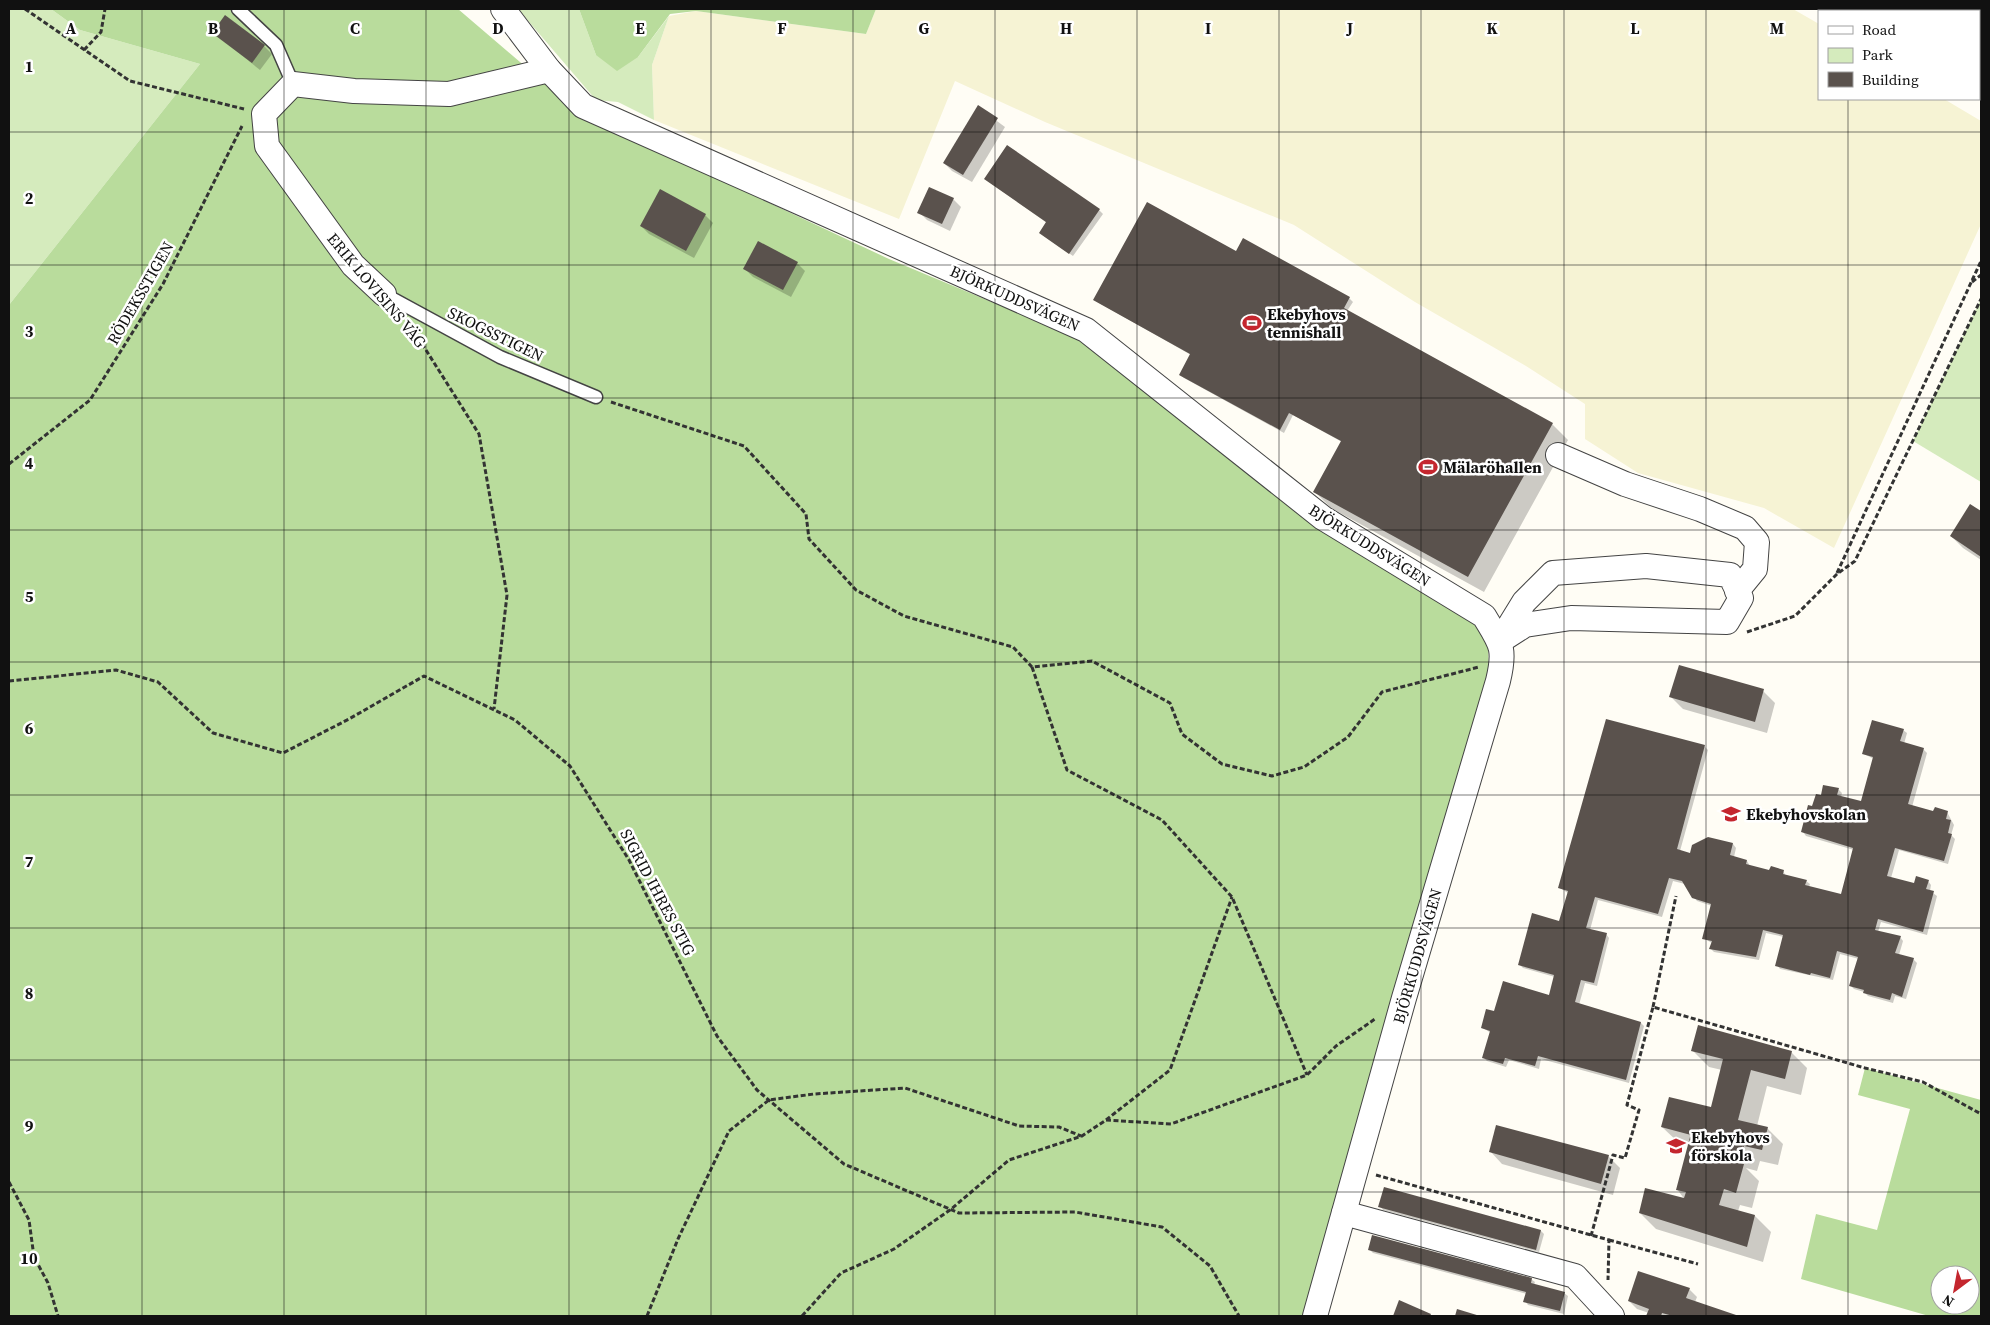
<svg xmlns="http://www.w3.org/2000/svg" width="1990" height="1325" font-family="'Source Serif 4',serif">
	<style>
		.farmland { fill: #f6f3d4 }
		.green { fill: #d5ebbd }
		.forest { fill: #b9dc9c; fill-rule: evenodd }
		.shadow { fill: #0003 }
		.building { fill: #5a524d }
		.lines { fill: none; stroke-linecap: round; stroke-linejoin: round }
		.lane-casing { stroke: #444; stroke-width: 15 }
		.street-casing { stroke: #444; stroke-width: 26 }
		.path { stroke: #333; stroke-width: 3; stroke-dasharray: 5 2.5; stroke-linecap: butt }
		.lane { stroke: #fff; stroke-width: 12 }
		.street { stroke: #fff; stroke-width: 24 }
		.grid { fill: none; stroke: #111; stroke-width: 1; stroke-opacity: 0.55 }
		.labels { text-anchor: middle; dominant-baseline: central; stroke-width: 5; stroke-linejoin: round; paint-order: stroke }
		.street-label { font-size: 16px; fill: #111; stroke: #fff }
		.poi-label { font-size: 16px; font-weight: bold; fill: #111; stroke: #fff; text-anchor: start }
		.grid-label { font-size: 16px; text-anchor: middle; font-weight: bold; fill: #111; stroke: #fff; stroke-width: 5; stroke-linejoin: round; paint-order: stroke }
	</style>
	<rect width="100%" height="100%" fill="#fffdf5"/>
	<path class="farmland" d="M876,9h917l26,15v75h125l37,22v103l-147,324 -70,-40 -126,-35 -53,-34v-35l-59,-38 -111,-64 -121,-77 -249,-103 -90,-41 -56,138 -245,-99 -2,-55 17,-49 27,-5 170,23z"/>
	<g class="green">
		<path d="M9,9h42l29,21 120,34 -191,241z"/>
		<path d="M518,9h61l17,46 42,2 31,-41 -17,49 2,55 -36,-18 -22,-2z"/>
		<path d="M1981,299v183l-68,-41z"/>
	</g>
	<g class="forest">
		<path d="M51,9h407l124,106 307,144 196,82 249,198 138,78 16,26 1,35 -183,638h-1297v-1011l191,-241 -120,-34z"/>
		<path d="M579,9h297l-10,25 -170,-23 -26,3 -32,43 -21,14 -21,-16z"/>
		<path d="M1865,1068l116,32v216h-52l-128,-37 15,-65 61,16 33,-121 -52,-14zM1940,1275h30v30h-30z"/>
	</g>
	<g class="shadow">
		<path d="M214,33l50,13 8,8 -12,16z"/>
		<path d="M978,107l27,20 -33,55 -20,-11 -8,-8z"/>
		<path d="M985,179l114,31 4,4 -30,42 -29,-20 3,-13z"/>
		<path d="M953,199l8,8 -11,24 -23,-11 -8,-8z"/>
		<path d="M705,215l8,8 -19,35 -45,-24 -8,-8z"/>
		<path d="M1237,253l112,45 4,4 -6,9 205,113 16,16 -84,152 -153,-84 -16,-16 27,-50 -49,-27 -9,18 -100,-55 -4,-3 11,-20 -97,-55z"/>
		<path d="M797,263l8,8 -14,26 -38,-20 -8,-8z"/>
		<path d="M1971,505l10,7v48l-18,-12 -12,-12z"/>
		<path d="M1763,691l12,12 -8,30 -84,-24 -12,-12z"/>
		<path d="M1903,730l4,3 -3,11 19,5 4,4 -15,54 22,6 13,-1 7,13 -3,10 4,4 -7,25 -49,-14 -8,28 24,7 13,-4 3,4 -1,6 7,5 -10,39 -46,-13 -3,10 22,5 3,4 -4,14 14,4 4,4 -11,36 -11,-3 -2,7 -25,-7 -4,-4 -10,-3 -3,-3 8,-27 -19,-5 -7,26 -53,-11 -3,-4 7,-28 -18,-4 -7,27 -45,-8 -3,-3 1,-6 -9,-5 9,-32 -15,-5 -12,-17 -12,-3 -11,36 -64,-17 -8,30 16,4 3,4 -12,48 -12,-3 -6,22 62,18 3,3 -15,57 -88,-24 -2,10 -30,-9 -3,7 -19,-6 -3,-3 7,-25 -8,-5 12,-15 54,-17 6,-19 -32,-9 -4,-4 41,-42 8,-29 -8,-5 144,-142 4,4 -28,101 11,3 17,-16 25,6 3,4 -2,9 13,4 3,5 20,6 13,-1 3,5 20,5 4,3 -1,3 33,9 12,-46 -48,-14 -3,-4 10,-24 9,-12 2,-10 15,4 3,3 -1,4 21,5 12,-43 -10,-5z"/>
		<path d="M1693,1051l98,1 16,16 -6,27 -34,-9 -10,40 10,2 16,16 -5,21 -18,-4 -3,10 -11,-3 13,13 -7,27 -12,-3 -2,6 17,5 16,16 -8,30 -107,-33 -16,-16 45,-13 -8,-11 12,-44 -10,-2 -17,-16 49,-18 11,-39 -13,-3z"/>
		<path d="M1490,1151l118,5 12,12 -7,27 -111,-31z"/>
		<path d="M1380,1206l161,25 3,3 -5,18 -156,-42z"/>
		<path d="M1370,1250l161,29 4,3 -1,3 30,8 4,3 -4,18 -36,-9 -3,-4 2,-7 -154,-41z"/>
		<path d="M1689,1289l8,8 -2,5 41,14h-88l1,-3 -12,-4 -8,-8z"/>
	</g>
	<g class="building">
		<path d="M225,15l40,30 -13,18 -40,-30z"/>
		<path d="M978,105l20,13 -35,57 -20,-12z"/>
		<path d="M1007,145l93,64 -31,45 -30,-21 7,-11 -62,-43z"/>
		<path d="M929,187l25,11 -12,26 -25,-11z"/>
		<path d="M660,189l46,25 -20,37 -46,-25z"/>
		<path d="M1147,202l89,49 7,-13 107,59 -6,11 209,115 -85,154 -155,-85 28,-51 -52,-28 -9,17 -101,-55 11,-21 -97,-54z"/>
		<path d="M758,241l40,21 -15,28 -40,-21z"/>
		<path d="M1970,504l11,7v46l-31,-21z"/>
		<path d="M1679,665l85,24 -9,33 -86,-25z"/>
		<path d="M1606,719l99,26 -28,104 13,4 2,-8 16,-8 25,6 -3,12 17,5 -1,4 23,6 2,-4 13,4 -1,4 24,6 -2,5 36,9 12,-46 -52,-16 7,-27 4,1 4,-12 5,1 2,-10 16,3 -2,7 24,6 12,-44 -11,-3 10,-34 32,9 -4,12 24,7 -16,56 25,7 2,-4 13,4 -2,8 5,1 -3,13 4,1 -8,27 -49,-13 -8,28 27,7 2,-7 13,4 -3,9 8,2 -11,41 -45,-13 -3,11 26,6 -6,17 19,5 -12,39 -10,-4 -2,7 -27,-7 1,-3 -15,-4 9,-29 -21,-6 -7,27 -19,-5 -1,2 -35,-9 8,-31 -20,-5 -7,27 -47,-8 3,-8 -10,-2 9,-35 -19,-6 -10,-17 -13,-3 -11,36 -63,-17 -9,31 21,5 -13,50 -13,-3 -6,22 66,20 -15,58 -88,-24 -3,10 -30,-8 -2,6 -21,-6 8,-27 -9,-3 5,-19 8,2 9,-30 46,14 5,-20 -36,-10 14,-52 27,8 9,-30 -10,-3z"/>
		<path d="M1698,1025l94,26 -7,28 -34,-9 -13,50 30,7 -6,23 -18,-4 -3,10 -10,-3 -2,7 15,4 -8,29 -12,-4 -5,16 36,10 -8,32 -108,-34 6,-25 39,10 2,-6 -10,-2 14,-53 15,4 1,-2 -45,-12 8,-30 42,10 12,-48 -32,-8z"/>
		<path d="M1496,1125l113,30 -8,29 -112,-32z"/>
		<path d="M1384,1187l157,43 -5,20 -158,-43z"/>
		<path d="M1372,1235l160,43 -1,5 34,9 -5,19 -37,-9 3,-10 -158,-42z"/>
		<path d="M1638,1271l52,17 -4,10 53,18h-66l-11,-3 -1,3h-15l3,-7 -21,-8z"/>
		<path d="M1399,1300l32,14 -1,2h-37z"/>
		<path d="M1457,1309l23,7h-25z"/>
	</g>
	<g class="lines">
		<g class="lane-casing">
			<g id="lane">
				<path d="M238,9l38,36 17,39"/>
				<path d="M384,294l116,63 96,40"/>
			</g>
		</g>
		<g class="street-casing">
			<g id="street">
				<path d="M503,9l46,61 34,36 503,224 237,188 161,98c17,28 22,32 14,65l-94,317 -89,318"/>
				<path d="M384,294l-31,-29 -86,-119 -3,-32 29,-30 61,7 95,3 100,-24"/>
				<path d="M1558,455l67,29 75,25 45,19 12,14 -2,27 -18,22"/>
				<path d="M1646,566l84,9 11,23 -14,24 -156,-4 -46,7 -25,16 24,-39 29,-29z"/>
				<path d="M1344,1213l231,63 37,40"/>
			</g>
		</g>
		<g class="path">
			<path d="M25,9l105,72 114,28"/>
			<path d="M84,50l17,-18 4,-23"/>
			<path d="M1972,282l9,-7"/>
			<path d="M414,331l65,103 28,161 -13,114"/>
			<path d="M611,402l133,44 62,68 3,25 47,51 48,26 109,31 19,20 60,-6 78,42 12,31 40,30 50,12 32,-9 44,-30 34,-45 97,-25"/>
			<path d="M9,464l81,-64 73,-116 79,-158"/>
			<path d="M1837,573l144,-312"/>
			<path d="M1747,632l48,-16 42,-42 18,-13 126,-262"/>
			<path d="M1032,667l35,103 95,50 70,77 75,178"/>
			<path d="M9,681l107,-11 42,12 55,51 70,20 66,-34 75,-43 91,44 55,46 59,94 88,176 40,54 87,74 115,49 116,-1 87,15 48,39 29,50"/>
			<path d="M1653,1007l23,-111"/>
			<path d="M1106,1120l64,-50 62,-173"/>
			<path d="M1376,1175l233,65 -1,40"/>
			<path d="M9,1182l20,38 5,37 14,26 10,33"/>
			<path d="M1591,1236l22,-81 12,3 14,-48 -12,-5 26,-98 212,61 58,14 58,32"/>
			<path d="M1609,1240l89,24"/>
			<path d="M647,1316l31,-77 51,-108 40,-31 45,-6 91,-6 114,38 40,1 22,9"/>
			<path d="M802,1316l39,-43 53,-24 56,-39 59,-50 73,-24 24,-16 65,4 136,-49 29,-29 39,-27"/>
		</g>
		<use href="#lane" class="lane"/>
		<use href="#street" class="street"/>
	</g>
	<path class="grid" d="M142,9v1307M284,9v1307M426,9v1307M569,9v1307M711,9v1307M853,9v1307M995,9v1307M1137,9v1307M1279,9v1307M1421,9v1307M1564,9v1307M1706,9v1307M1848,9v2M1848,99v1217M9,132h1972M9,265h1972M9,398h1972M9,530h1972M9,662h1972M9,795h1972M9,928h1972M9,1060h1972M9,1192h1972"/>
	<defs>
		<g id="stadium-bare" transform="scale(1.5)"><path d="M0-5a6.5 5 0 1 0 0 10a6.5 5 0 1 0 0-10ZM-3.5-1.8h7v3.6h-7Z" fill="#c4262e" stroke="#fff" stroke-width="2.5" paint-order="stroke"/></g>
		<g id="school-bare" transform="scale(1.5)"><path d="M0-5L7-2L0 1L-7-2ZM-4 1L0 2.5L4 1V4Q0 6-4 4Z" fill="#c4262e" stroke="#fff" stroke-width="2.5" paint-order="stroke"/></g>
	</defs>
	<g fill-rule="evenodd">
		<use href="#stadium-bare" x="1252" y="323"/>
		<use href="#stadium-bare" x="1428" y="467"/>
		<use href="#school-bare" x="1731" y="814"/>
		<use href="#school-bare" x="1676" y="1146"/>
	</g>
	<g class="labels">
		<g class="street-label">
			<text transform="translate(377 290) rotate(50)">ERIK LOVISINS VÄG</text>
			<text transform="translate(140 293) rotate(-60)">RÖDEKSSTIGEN</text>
			<text transform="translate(1015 298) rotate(24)">BJÖRKUDDSVÄGEN</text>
			<text transform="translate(496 334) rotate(26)">SKOGSSTIGEN</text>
			<text transform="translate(1370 545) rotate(32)">BJÖRKUDDSVÄGEN</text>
			<text transform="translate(658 892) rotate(62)">SIGRID IHRES STIG</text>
			<text transform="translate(1417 956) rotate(-74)">BJÖRKUDDSVÄGEN</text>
		</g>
		<g class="poi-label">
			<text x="1267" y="314">Ekebyhovs<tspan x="1267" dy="18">tennishall</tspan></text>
			<text x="1443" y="467">Mälaröhallen</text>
			<text x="1746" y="814">Ekebyhovskolan</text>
			<text x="1691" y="1137">Ekebyhovs<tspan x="1691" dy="18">förskola</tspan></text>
		</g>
	</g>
	<g class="grid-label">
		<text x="71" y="34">A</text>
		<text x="213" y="34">B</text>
		<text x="355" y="34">C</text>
		<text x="498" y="34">D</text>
		<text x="640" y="34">E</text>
		<text x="782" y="34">F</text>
		<text x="924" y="34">G</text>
		<text x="1066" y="34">H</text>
		<text x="1208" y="34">I</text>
		<text x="1350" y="34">J</text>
		<text x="1492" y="34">K</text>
		<text x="1635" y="34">L</text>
		<text x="1777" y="34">M</text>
		<text x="29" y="72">1</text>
		<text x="29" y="204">2</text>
		<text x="29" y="337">3</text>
		<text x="29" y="469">4</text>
		<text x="29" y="602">5</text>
		<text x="29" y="734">6</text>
		<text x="29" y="867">7</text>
		<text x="29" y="999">8</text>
		<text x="29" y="1132">9</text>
		<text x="29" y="1264">10</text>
	</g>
	<rect width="1990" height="1325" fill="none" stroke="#111111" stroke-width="20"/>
	<rect x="1818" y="10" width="162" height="90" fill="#ffffff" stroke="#a0a0a0"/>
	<rect x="1828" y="26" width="25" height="8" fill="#ffffff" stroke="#a0a0a0"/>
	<text x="1862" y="35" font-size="15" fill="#111111">Road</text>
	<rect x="1828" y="48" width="25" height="15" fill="#d5ebbd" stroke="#a0a0a0"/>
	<text x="1862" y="60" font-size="15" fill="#111111">Park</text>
	<rect x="1828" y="72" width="25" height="15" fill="#5a524d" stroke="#a0a0a0"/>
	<text x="1862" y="85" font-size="15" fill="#111111">Building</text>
	<g transform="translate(1955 1290) rotate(212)"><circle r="24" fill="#ffffff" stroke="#a0a0a0"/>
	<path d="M0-4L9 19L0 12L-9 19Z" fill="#c4262e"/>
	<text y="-8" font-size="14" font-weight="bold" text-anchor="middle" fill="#111111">N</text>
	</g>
</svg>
